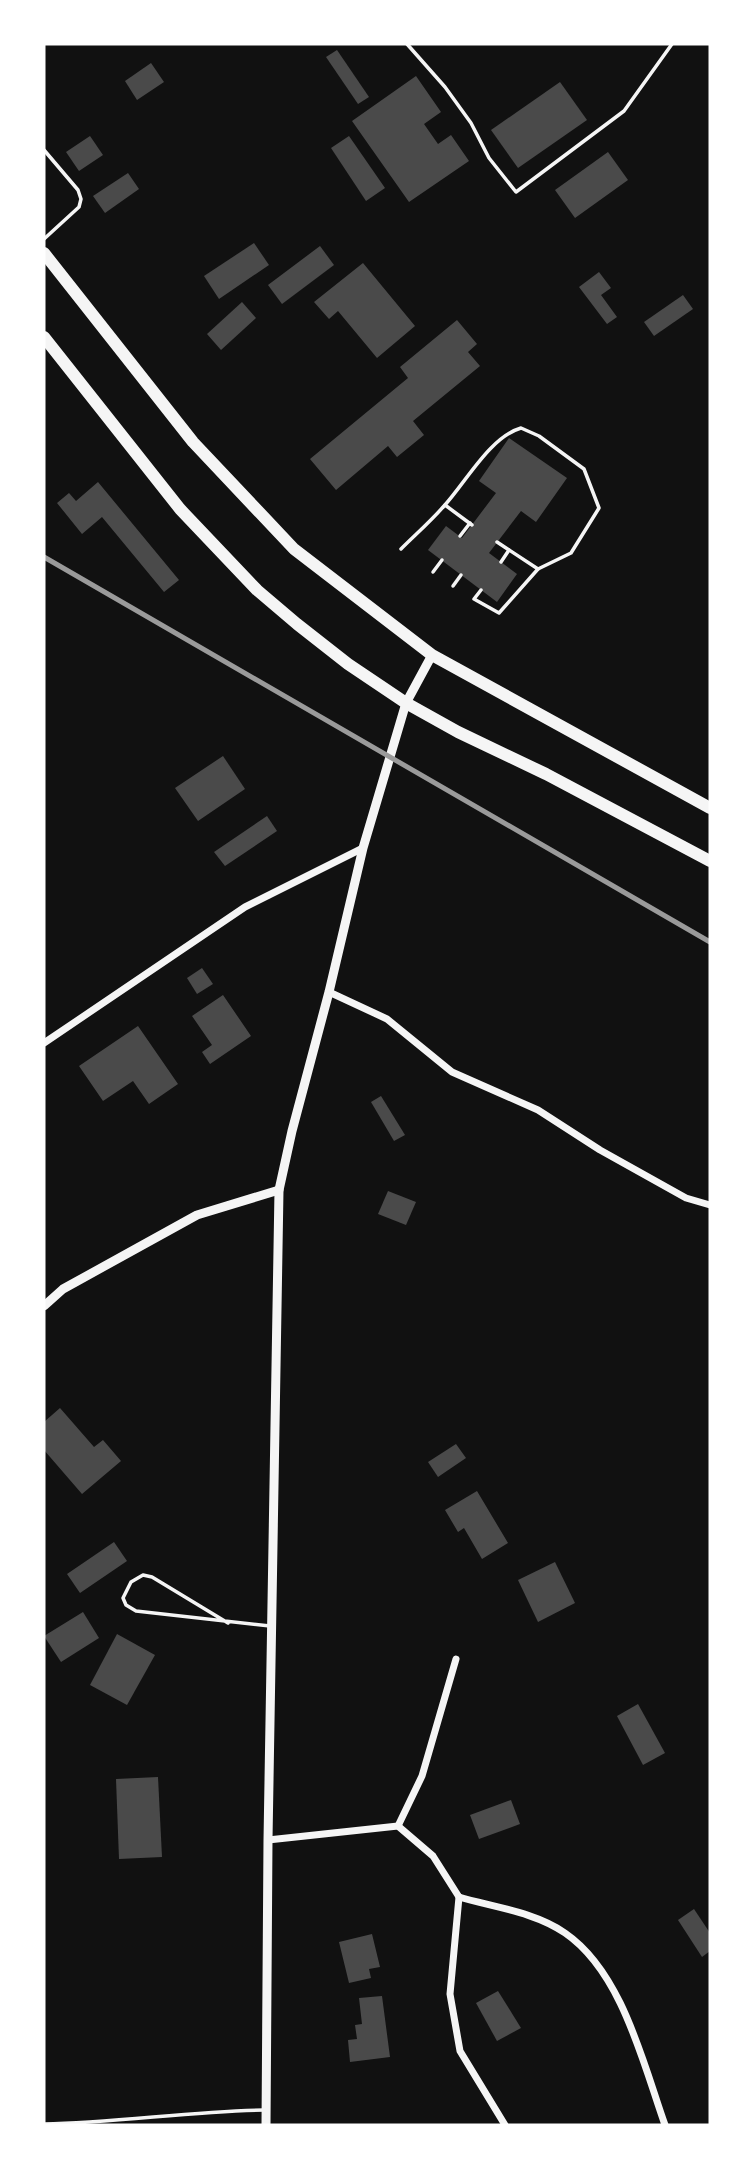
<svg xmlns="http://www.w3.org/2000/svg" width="754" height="2169" font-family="Literata,serif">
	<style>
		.building { fill: #4a4a4a }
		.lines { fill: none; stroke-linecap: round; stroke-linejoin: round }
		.service { stroke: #f5f5f5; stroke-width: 3.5 }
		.minor { stroke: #f5f5f5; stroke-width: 7 }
		.tertiary { stroke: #f5f5f5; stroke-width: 9 }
		.primary { stroke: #f5f5f5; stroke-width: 12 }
		.rail { stroke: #9a9a9a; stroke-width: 5 }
	</style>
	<rect width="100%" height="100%" fill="#111"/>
	<g class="building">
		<path d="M337,50l32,47 -11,7 -32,-47z"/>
		<path d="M151,63l13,19 -27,18 -12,-19z"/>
		<path d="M416,76l25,36 -17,12 14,20 13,-9 18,26 -60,41 -57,-81z"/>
		<path d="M560,82l27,38 -69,48 -27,-38z"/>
		<path d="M90,136l13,19 -24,16 -13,-19z"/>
		<path d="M349,136l36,52 -19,13 -35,-53z"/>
		<path d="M608,152l20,28 -53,38 -20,-28z"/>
		<path d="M128,173l11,16 -34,24 -12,-17z"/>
		<path d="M254,243l15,22 -50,34 -15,-23z"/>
		<path d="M320,246l14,19 -52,39 -14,-19z"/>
		<path d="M363,263l52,63 -38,32 -39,-47 -9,8 -15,-17z"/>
		<path d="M599,272l12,16 -10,7 16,22 -10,7 -28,-37z"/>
		<path d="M683,295l10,14 -39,27 -10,-14z"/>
		<path d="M242,302l14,16 -35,32 -14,-16z"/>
		<path d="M457,320l20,24 -9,8 12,14 -67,55 11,14 -27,22 -9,-11 -52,44 -26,-31 98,-81 -8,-11z"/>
		<path d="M509,438l58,40 -31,44 -15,-11 -32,42 28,21 -20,28 -69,-52 18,-24 16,12 34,-45 -17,-12z"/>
		<path d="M98,482l81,98 -15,12 -62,-75 -20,17 -25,-31 12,-10 7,8z"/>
		<path d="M223,756l22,33 -47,32 -23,-33z"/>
		<path d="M267,816l10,15 -52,35 -11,-14z"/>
		<path d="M202,968l11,16 -16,10 -10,-16z"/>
		<path d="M223,995l28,41 -41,28 -8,-12 10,-7 -20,-29z"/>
		<path d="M138,1026l40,58 -29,20 -16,-23 -30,20 -24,-35z"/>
		<path d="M381,1096l24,39 -11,6 -23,-39z"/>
		<path d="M388,1191l28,11 -10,23 -28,-11z"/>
		<path d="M60,1408l34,39 9,-7 18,21 -39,33 -38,-44v-28z"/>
		<path d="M456,1444l10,14 -28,19 -10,-15z"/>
		<path d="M477,1491l31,52 -26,16 -18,-31 -6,4 -13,-22z"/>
		<path d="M114,1542l13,19 -47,32 -13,-19z"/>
		<path d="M555,1562l20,41 -37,19 -20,-42z"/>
		<path d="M83,1612l16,26 -38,24 -17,-26z"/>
		<path d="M117,1634l38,21 -28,50 -37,-20z"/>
		<path d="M638,1704l27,49 -22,12 -26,-49z"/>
		<path d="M158,1777l4,80 -43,2 -3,-80z"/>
		<path d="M511,1800l9,24 -41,15 -9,-24z"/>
		<path d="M694,1909l16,24v18l-8,6 -24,-37z"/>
		<path d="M372,1934l8,33 -11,2 2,9 -22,5 -10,-41z"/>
		<path d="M498,1991l23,37 -24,13 -21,-38z"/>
		<path d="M382,1996l8,61 -40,5 -2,-22 9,-1 -2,-14 7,-1 -3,-26z"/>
	</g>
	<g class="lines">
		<g class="service">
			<path d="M407,44l38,43 26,36 18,35 27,34 108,-81 48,-67"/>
			<path d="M44,150l34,40 3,9 -2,8 -35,32"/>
			<path d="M445,505l27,20"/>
			<path d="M460,536l10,-13"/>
			<path d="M497,542l41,27"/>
			<path d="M401,549c14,-14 30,-28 43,-43 22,-24 46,-69 77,-78l18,8 45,33 15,39 -28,45 -33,16 -39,44 -25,-14 7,-9"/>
			<path d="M501,562l8,-12"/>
			<path d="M433,572l9,-12"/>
			<path d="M453,586l8,-11"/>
			<path d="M228,1623l-76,-46 -9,-2 -12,7 -8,16 3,7 10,6 134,15"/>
			<path d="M44,2124c73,-1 146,-13 220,-14"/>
		</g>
		<g class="minor">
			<path d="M329,992l58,27 65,53 86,38 62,40 86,48 24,7"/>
			<path d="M44,1043l201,-136 118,-59"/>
			<path d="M398,1826l24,-50 34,-117"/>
			<path d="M268,1840l130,-14 35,30 26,41c34,10 76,15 106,36 57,39 78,130 100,192"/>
			<path d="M459,1897l-9,97 10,57 45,74"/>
		</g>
		<g class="tertiary">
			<path d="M44,1306l19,-17 134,-74 82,-25"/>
			<path d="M266,2125l2,-285 11,-650 13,-59 37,-139 34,-144 43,-145 26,-48"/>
		</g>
		<g class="primary">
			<path d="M44,253l149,189 101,107 138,106 278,153"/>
			<path d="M44,337l136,172 77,81 40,34 51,40 58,39 52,29 88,42 164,87"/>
		</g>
		<path class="rail" d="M44,557l666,385"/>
	</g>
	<rect width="754" height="2169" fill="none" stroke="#ffffff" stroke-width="91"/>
</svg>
